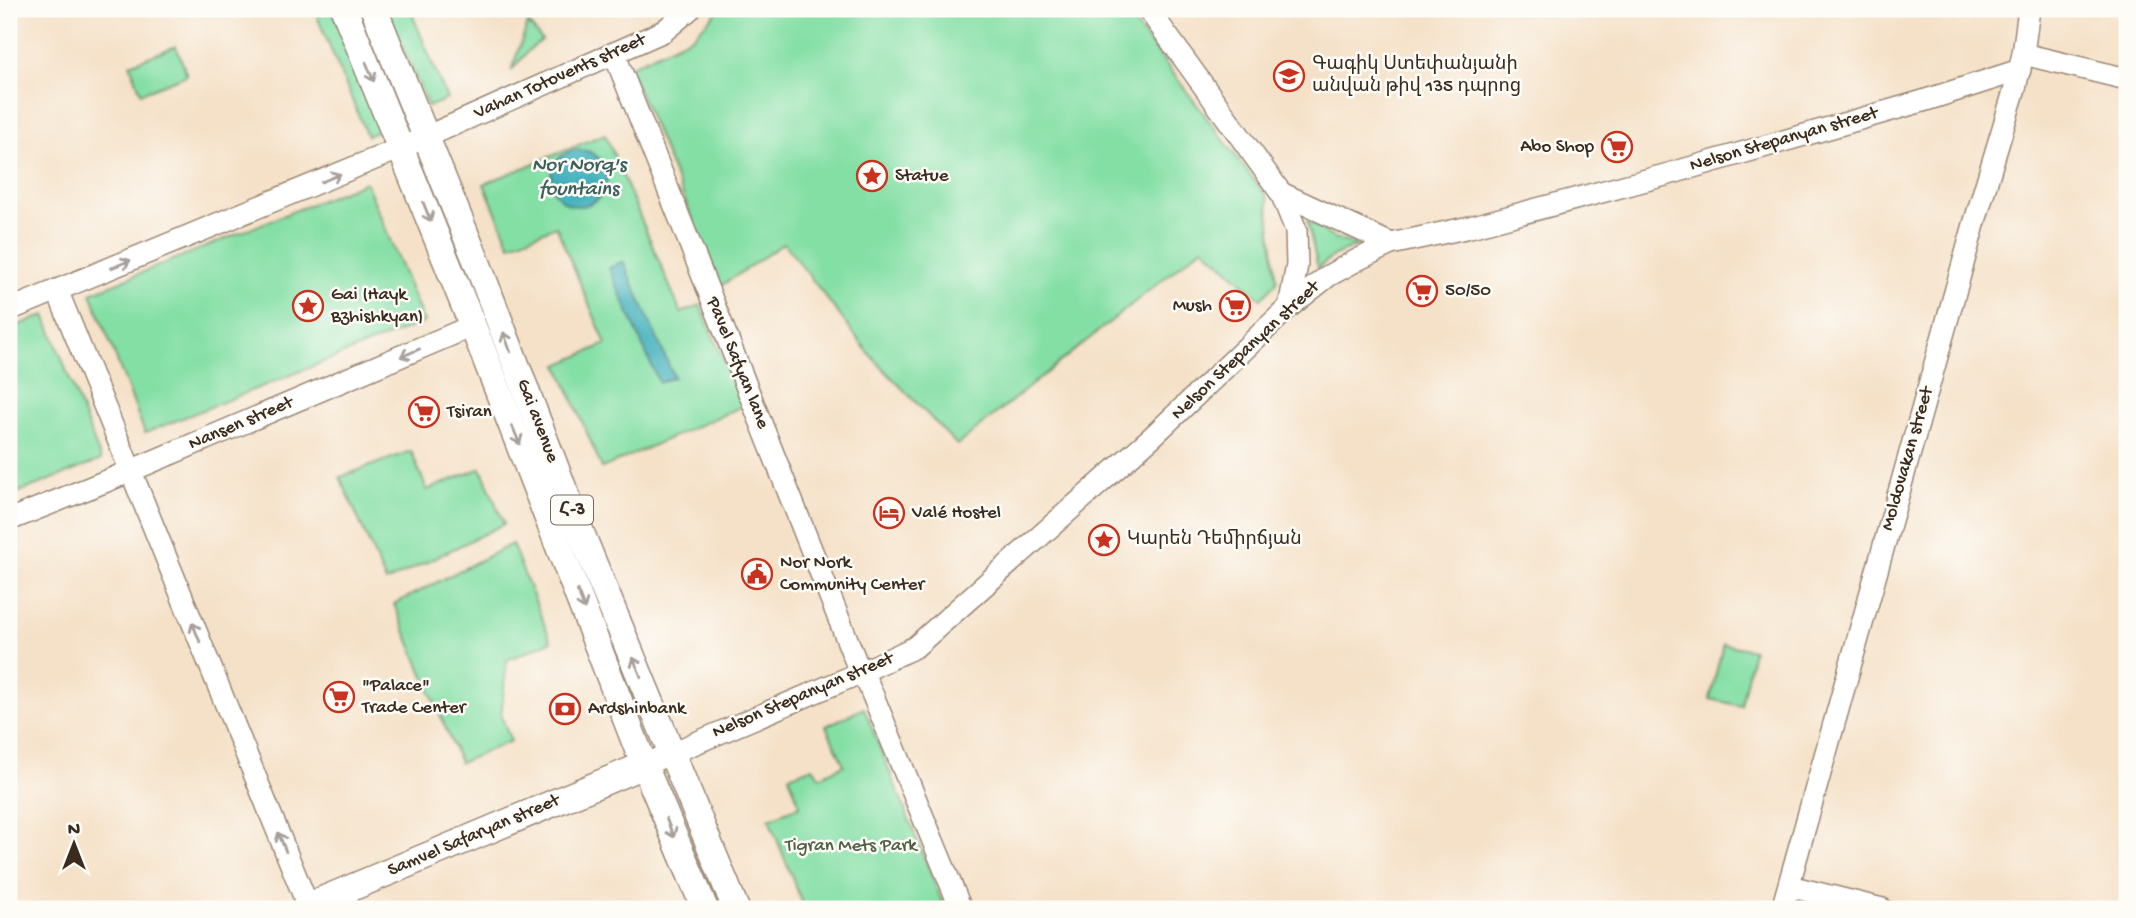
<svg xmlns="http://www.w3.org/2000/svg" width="2136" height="918" font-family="'Gochi Hand','Noto Sans Armenian',sans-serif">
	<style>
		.green { fill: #84dfa5; stroke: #608462; stroke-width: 2 }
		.water { fill: #40b0bc; stroke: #3e6d6d; stroke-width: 2 }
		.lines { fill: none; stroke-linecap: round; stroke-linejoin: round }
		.minor-casing { stroke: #988673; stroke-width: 24 }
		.major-casing { stroke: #988673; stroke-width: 29 }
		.minor { stroke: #fff; stroke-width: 21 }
		.major { stroke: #fff; stroke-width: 26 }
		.oneway { stroke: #a79f9a }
		.labels { text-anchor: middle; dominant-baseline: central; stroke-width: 5; stroke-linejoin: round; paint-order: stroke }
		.shield { fill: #fdfcf7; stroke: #75695f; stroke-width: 2 }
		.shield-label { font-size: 18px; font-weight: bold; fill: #3b2a1e }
		.poi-label { font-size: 19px; fill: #3b2a1e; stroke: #fdfcf7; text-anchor: start }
		.street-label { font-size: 19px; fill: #3b2a1e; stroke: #fdfcf7 }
		.park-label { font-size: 19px; fill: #516046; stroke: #fdfcf7 }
		.water-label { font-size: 21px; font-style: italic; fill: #3d605d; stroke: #fdfcf7 }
	</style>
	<rect width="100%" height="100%" fill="#fdfcf7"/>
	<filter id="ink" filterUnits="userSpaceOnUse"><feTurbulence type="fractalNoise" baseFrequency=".0143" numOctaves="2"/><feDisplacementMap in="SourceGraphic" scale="14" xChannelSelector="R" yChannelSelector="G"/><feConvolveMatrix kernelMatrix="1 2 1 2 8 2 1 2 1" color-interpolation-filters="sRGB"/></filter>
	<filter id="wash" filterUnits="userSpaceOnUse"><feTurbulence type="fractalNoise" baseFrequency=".00686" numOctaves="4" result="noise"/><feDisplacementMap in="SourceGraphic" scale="28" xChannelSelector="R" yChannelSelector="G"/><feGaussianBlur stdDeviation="1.57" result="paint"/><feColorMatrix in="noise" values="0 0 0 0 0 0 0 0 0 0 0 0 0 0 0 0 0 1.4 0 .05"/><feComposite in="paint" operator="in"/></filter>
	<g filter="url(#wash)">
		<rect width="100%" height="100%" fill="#f5e1c8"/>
		<g class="green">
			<path d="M314,9h19l50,120 -16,7z"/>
			<path d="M387,9h23l37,90 -19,8z"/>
			<path d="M720,9h404l143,188 10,85 -16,17 -58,-52 -246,198 -86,-89 -87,-113 -63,43 -92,-219 63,-30z"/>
			<path d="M528,23l14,17 -13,10 -18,21z"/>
			<path d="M176,46l11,29 -46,18 -11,-29z"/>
			<path d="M605,134l76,179 19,-8 43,101 -141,62 -44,-103 48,-21 -50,-118 -46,19 -26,-61z"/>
			<path d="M366,182l58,140 -279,111 -54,-140z"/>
			<path d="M1307,220l25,17 25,9 -23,9 -16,13z"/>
			<path d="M45,315l56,145 -92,36v-167z"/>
			<path d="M411,451l16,39 54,-22 23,56 -118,58 -46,-105z"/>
			<path d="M512,544l39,97 -44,19 -6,56 10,25 -51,22 -66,-159z"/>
			<path d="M1723,644l30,6 -12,56 -31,-7z"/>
			<path d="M864,708l81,201h-148l6,-4 -34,-86 31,-13 -11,-30 24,-9 7,10 24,-12 -18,-39z"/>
		</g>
		<g class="water">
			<circle cx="579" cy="178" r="28"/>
			<path d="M623,261l51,116 -15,6 -50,-115z"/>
		</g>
	</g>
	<g filter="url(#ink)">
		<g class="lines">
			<g class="minor-casing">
				<g id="minor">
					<path d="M1148,9l133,184 15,37 1,35 -8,42"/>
					<path d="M614,53l242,609 13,24 92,223"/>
					<path d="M2023,54l104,25"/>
					<path d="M1281,193l110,51"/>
					<path d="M57,290l251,616"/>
					<path d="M9,310l392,-162 263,-117 26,-22"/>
					<path d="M9,520l100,-40 363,-154"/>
					<path d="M644,765l216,-92 55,-26 238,-211 136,-129 39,-31 31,-17 32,-15 79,-17 195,-52 258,-74 97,-31"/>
					<path d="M1789,886l93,23"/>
					<path d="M1782,909l193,-688 40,-133 8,-34 6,-45"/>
				</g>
			</g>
			<g class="major-casing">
				<g id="major">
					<path d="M344,9l136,335 164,421 61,144"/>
					<path d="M374,9l104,256 94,246 164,398"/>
					<path d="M304,909l4,-3 336,-141"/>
				</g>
			</g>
			<use href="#minor" class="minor"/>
			<use href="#major" class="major"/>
		</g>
		<defs><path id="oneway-shaft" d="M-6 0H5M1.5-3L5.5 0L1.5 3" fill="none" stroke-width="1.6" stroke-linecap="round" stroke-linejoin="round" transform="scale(1.75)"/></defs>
		<g class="oneway">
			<use href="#oneway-shaft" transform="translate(370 72) rotate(68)"/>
			<use href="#oneway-shaft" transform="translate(331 178) rotate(-22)"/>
			<use href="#oneway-shaft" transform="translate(427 212) rotate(68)"/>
			<use href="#oneway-shaft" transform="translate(121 264) rotate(-22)"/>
			<use href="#oneway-shaft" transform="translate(507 342) rotate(-110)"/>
			<use href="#oneway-shaft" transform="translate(410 353) rotate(157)"/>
			<use href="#oneway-shaft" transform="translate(516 435) rotate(68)"/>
			<use href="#oneway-shaft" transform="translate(581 600) rotate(69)"/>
			<use href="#oneway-shaft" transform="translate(196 632) rotate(-112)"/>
			<use href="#oneway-shaft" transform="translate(637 667) rotate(-112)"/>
			<use href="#oneway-shaft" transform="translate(670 828) rotate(68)"/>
			<use href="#oneway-shaft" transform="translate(282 842) rotate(-112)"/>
		</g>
	</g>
	<defs>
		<g id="school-ring" transform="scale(1.575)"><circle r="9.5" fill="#fdfcf7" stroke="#c8321e" stroke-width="1.5"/><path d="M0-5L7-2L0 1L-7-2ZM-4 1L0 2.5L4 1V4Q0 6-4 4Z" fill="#c8321e"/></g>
		<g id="supermarket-ring" transform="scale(1.575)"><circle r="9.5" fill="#fdfcf7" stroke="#c8321e" stroke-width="1.5"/><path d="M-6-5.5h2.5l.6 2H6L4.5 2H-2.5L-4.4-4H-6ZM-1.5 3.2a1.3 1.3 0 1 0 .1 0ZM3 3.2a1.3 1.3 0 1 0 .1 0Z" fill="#c8321e"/></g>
		<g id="sight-ring" transform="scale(1.575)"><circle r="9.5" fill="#fdfcf7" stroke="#c8321e" stroke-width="1.5"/><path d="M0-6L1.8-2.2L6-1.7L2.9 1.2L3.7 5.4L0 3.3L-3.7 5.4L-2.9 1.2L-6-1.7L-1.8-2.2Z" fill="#c8321e"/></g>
		<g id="hotel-ring" transform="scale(1.575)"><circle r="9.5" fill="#fdfcf7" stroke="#c8321e" stroke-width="1.5"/><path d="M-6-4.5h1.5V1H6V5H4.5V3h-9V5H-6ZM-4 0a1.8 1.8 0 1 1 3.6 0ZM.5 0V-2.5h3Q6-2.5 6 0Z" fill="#c8321e"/></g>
		<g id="civic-ring" transform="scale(1.575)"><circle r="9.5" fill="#fdfcf7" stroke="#c8321e" stroke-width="1.5"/><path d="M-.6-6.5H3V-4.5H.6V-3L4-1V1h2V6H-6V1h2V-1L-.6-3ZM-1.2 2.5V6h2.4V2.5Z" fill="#c8321e"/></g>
		<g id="bank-ring" transform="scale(1.575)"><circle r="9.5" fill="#fdfcf7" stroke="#c8321e" stroke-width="1.5"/><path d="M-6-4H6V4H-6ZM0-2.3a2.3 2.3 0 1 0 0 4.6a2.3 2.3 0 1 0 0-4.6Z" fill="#c8321e"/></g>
	</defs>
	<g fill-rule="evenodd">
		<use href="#school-ring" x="1289" y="76"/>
		<use href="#supermarket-ring" x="1617" y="147"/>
		<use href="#sight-ring" x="872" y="176"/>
		<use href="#supermarket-ring" x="1422" y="291"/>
		<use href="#sight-ring" x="308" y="306"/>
		<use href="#supermarket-ring" x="1235" y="306"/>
		<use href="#supermarket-ring" x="424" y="412"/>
		<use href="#hotel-ring" x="889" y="513"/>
		<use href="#sight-ring" x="1104" y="540"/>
		<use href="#civic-ring" x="757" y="574"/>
		<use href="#supermarket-ring" x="339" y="697"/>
		<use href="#bank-ring" x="565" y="709"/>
	</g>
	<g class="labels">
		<rect class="shield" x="551" y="495.5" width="42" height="29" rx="5"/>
		<g class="shield-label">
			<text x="572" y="510">Հ-3</text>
		</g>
		<g class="poi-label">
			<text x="1312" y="65">Գագիկ Ստեփանյանի<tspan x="1312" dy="22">անվան թիվ 135 դպրոց</tspan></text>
			<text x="1594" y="147" text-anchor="end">Abo Shop</text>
			<text x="895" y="176">Statue</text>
			<text x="1445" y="291">50/50</text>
			<text x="331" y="295">Gai (Hayk<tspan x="331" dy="22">Bzhishkyan)</tspan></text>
			<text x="1212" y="306" text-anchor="end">Mush</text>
			<text x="447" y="412">Tsiran</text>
			<text x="912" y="513">Valé Hostel</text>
			<text x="1127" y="540">Կարեն Դեմիրճյան</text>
			<text x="780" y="563">Nor Nork<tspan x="780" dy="22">Community Center</tspan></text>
			<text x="362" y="686">"Palace"<tspan x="362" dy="22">Trade Center</tspan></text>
			<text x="588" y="709">Ardshinbank</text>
		</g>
		<g class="street-label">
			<text transform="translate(560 77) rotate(-24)">Vahan Totovents street</text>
			<text transform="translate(1784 140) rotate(-16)">Nelson Stepanyan street</text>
			<text transform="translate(1246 351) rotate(-43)">Nelson Stepanyan street</text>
			<text transform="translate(737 363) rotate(68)">Pavel Safyan lane</text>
			<text transform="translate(537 421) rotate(69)">Gai avenue</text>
			<text transform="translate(241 424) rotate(-23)">Nansen street</text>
			<text transform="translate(1908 459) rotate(-74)">Moldovakan street</text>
			<text transform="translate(803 696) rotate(-23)">Nelson Stepanyan street</text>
			<text transform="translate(474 836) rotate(-23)">Samvel Safaryan street</text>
		</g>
		<g class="park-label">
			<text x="851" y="846">Tigran Mets Park</text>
		</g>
		<g class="water-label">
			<text x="579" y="166">Nor Norq's<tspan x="579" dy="24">fountains</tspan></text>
		</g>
	</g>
	<rect width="2136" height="918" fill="none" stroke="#fdfcf7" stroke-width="35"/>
	<g transform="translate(74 844)" stroke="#fdfcf7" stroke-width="5" paint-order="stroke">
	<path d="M0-5L12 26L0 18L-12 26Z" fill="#3b2a1e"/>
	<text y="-10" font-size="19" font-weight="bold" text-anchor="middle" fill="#3b2a1e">N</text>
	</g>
</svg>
